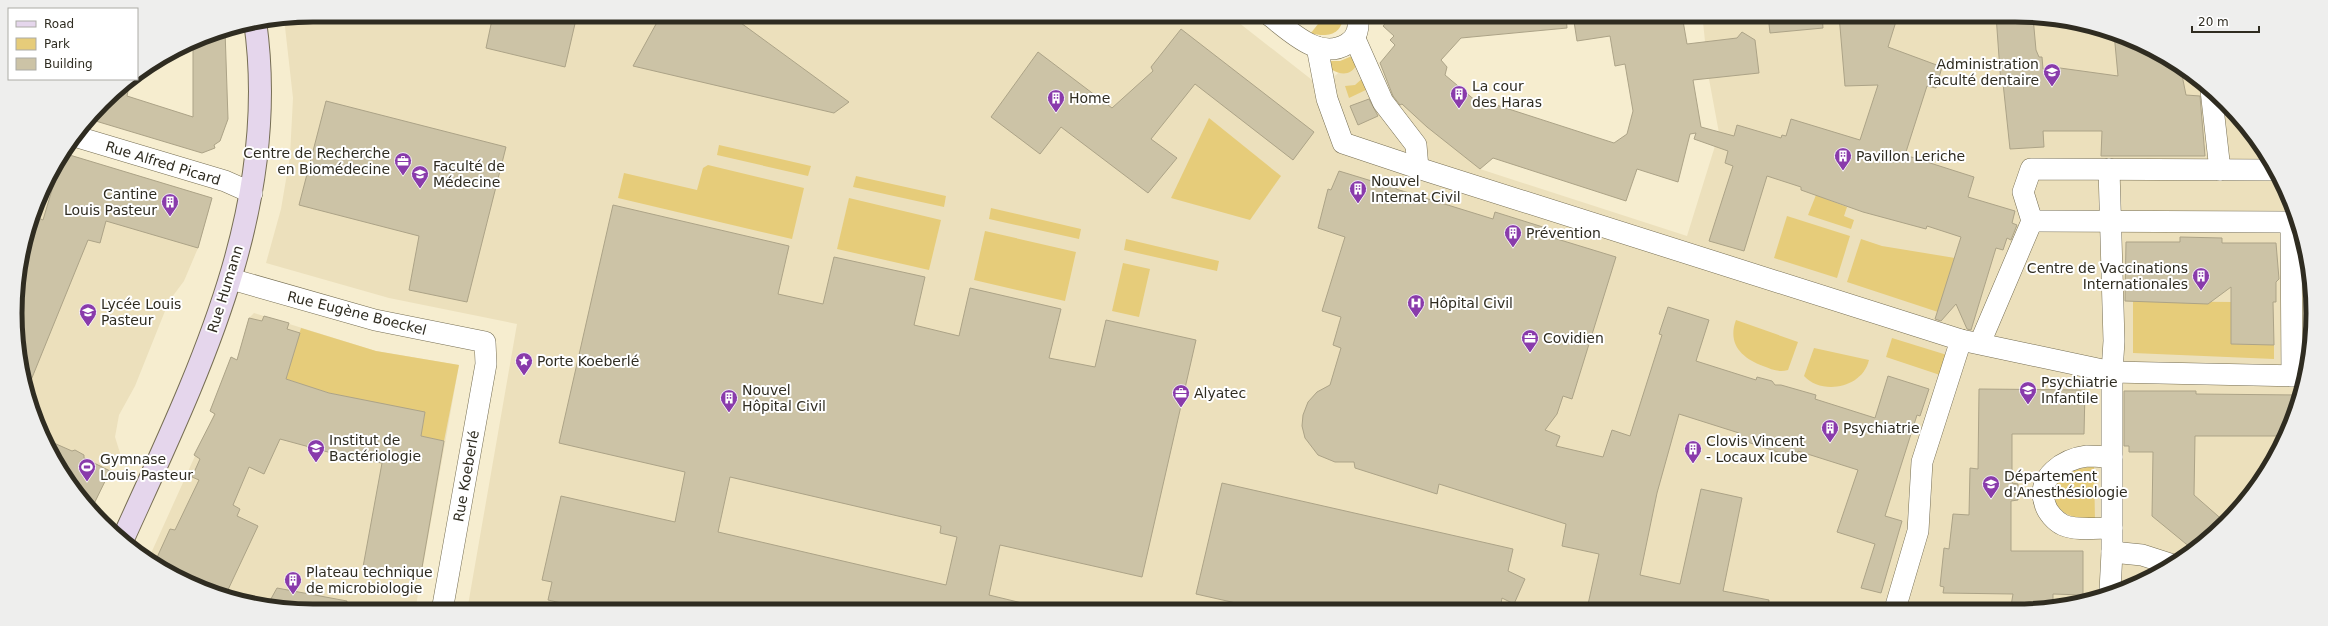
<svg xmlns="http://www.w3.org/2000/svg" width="2328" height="626" font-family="'DejaVu Sans',sans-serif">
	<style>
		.built { fill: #ece0bc }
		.green { fill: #e6cc7a }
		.building { fill: #ccc3a6; stroke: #aca387; fill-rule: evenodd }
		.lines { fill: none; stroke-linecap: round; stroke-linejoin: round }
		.street-casing { stroke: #766e53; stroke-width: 22 }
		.secondary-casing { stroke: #766e53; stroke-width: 24 }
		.street { stroke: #fff; stroke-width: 21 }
		.secondary { stroke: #e5d6ec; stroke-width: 22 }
		.labels { text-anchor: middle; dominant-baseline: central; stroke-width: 4; stroke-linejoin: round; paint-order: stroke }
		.poi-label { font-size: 14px; fill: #2f2c21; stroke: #fff; text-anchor: start }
		.street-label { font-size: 14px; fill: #2f2c21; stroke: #fff }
		.rim { fill: none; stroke: #2f2c21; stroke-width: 5 }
	</style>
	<rect width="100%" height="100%" fill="#f6edcf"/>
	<g class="built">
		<path d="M313,15h916l92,72 36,-29 30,32 53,47 40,32 207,67 32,-103 -10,-54 -6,-57 65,-7h247l58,6 56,17 51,27 46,37 37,45 27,52 17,56 6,58 -6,58 -34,91 -47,62 -79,56 -93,28 -1587,3 50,-287 -128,-26 -123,-35 15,-54 9,-53 3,-58 -9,-80z"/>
		<path d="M63,153l149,45 -14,50 -14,33 -15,20 -34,85 -16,29 -4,22 5,16 -29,57 -14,-15 -46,-86 -13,-57 -2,-59 9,-57 21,-55z"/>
		<path d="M254,313l122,38 83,14 -44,246h-102l-58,-6 -91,-34 -16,-11 66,-146 -4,-3 21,-54 6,3 12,-42z"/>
	</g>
	<g class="green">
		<path d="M1325,15h18c0,20 -17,23 -32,18z"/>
		<path d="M1352,56l5,8c-8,17 -26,8 -35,-3h18z"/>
		<path d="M1364,77l6,11 -21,10 -4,-12 10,-1z"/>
		<path d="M1209,118l72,58 -31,44 -79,-22z"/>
		<path d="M719,145l92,21 -3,10 -91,-21z"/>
		<path d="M708,165l96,23 -12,51 -174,-41 6,-25 73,17 6,-22z"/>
		<path d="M856,176l90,20 -2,11 -91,-20z"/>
		<path d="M1816,195l31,12 -3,9 10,4 -3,9 -43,-14z"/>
		<path d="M849,198l92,22 -12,50 -92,-21z"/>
		<path d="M991,208l90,21 -2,10 -90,-20z"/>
		<path d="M1787,216l63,20 -13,42 -63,-20z"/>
		<path d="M985,231l91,21 -11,49 -91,-21z"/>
		<path d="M1126,239l93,22 -2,10 -93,-21z"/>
		<path d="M1861,239l21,7 73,12 -17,54 -91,-30z"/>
		<path d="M1123,263l27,6 -11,48 -27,-6z"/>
		<path d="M2133,301l98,1v42l43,1v14l-141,-6z"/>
		<path d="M1736,320l62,22 -10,28c-9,3 -17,-1 -25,-4 -21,-8 -36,-22 -27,-46z"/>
		<path d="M301,328l75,23 83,14 -15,76 -23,-5 4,-23 -96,-20 -43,-14z"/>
		<path d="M1892,338l55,17 -7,20 -54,-18z"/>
		<path d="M1814,348l55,12c-7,29 -48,35 -65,16z"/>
		<path d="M2094,466l1,55c-24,-4 -44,-6 -40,-36l14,-14z"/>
	</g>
	<g class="building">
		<path d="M493,15h84l-12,52 -79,-19z"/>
		<path d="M661,15h69l119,87 -15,11 -201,-47z"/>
		<path d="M1393,15h173l1,13 -106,10 -20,22 6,7 -2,8 38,32 4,-5 127,41 13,-9 6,-23 -8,-47 -10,2 -5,-30 -33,5 -4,-26h109l5,29 50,-6 5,-6 13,8 4,33 -66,7 8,47 33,9 3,-11 44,13 1,-3 4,1 5,-17 69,21 18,-55 -33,1 -6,-71h59l-10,32 54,20 -6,21 -9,-2 -22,69 69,22 -6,20 47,14 -3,12 5,2 -6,15 -4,-2 -4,12 -7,-2 -25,82 -4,-1 -11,-25 -15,17 -6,-2 26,-82 -34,-11 -1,3 -63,-17 -62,-22v-3l-34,-11 -23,75 -35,-10 24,-75 -8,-3 3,-12 -34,-12 2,-6 -6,1 -12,48 -41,-13 -11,32 -133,-43 -13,11 -53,-42 -25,-23 -2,1 -7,-9 -13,-33 15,-18 -5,-5 4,-4 -11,-10z"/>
		<path d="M1768,15h54l1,13 -53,5z"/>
		<path d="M1996,15l37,2 3,33 3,7h3l1,12 17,-1 58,8 -4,-43 15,5 51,27 6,30 14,1 5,60h-104l1,-25h-59l1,16 -34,2 -7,-66 -2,2z"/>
		<path d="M1181,29l133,103 -21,28 -98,-76 -44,55 26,19 -29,35 -87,-66 -21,27 -49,-37 47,-65 74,56 41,-37 -2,-4z"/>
		<path d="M225,30l3,89 -8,22 -6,4 1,3 -13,5 -113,-34 27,-30 14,-8 -3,15 66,21v-76z"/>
		<path d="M1369,99l9,17 -20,9 -8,-19z"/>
		<path d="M326,101l180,46 -39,155 -58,-12 10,-54 -120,-31z"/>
		<path d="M63,153l149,45 -14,50 -92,-27 -6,22 -12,-3 -61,150 -9,-38 -2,-59 9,-57 8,-20 10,4z"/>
		<path d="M1339,171l36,11v-2l21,7v2l97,30 2,-7 51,16 -2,7 72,22 -44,142 -9,-3 -6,18 -12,16 15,6 -4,10 47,11 9,-27 18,6 32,-101 -3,-1 9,-27 41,13 -13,41 60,19 1,-3 15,4 3,4h6l35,10 -1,4 60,19 13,-42 41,13 -9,27 -3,-1 -32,101 17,5 -21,72 -20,-5 14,-44 -38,-12 21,-62 -60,-19 -2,7 -58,-19 1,-6 -60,-19 -22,79 -17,82 40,9 21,-95 41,9 -19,93 46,9 -1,9h-181l12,-55 -37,-8 4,-22 -127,-40 -2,10 -82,-26 -1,-6h-19l-17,-7 -13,-17 -3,-12 1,-11 5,-13 9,-10 13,-7 11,-37 -8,-3 8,-28 -19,-6 23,-74 -27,-9 10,-39 3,1z"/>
		<path d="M613,205l176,41 -11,48 45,10 11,-47 91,20 -11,48 45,11 11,-48 91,21 -12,49 46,9 11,-47 90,20 -54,237 -142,-32 -11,50 33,8 -1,7 -453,1 2,-6 -22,-5 4,-18 -10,-2 19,-84 114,26 10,-50 -126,-29zM730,477l211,49 -1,7 17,4 -11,48 -228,-53z"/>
		<path d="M2180,237l42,1v5h54l3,36 -3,3v20h-3l1,43 -43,-1v-57l-23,17 -83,-3 1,-59h54z"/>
		<path d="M264,316l25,7 -2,6 13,4 -14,46 43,14 96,19 -4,24 23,5 -24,138 -57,-12 19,-104 -32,-5 -70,-19 -16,35 -15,-7 -16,38 7,4 -3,7 21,10 -32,68 -62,-23 -10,-7 16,-35 5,1 24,-50 -7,-3 8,-18 -6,-4 21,-41 -5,-3 21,-54 6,3 12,-42 13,3z"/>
		<path d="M1979,389l106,1 -1,44h-72v49l6,1v16l-7,1v50h72v44l-30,-1v13l-42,-1 2,-12 -70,-1 1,-6 -4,-1 4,-38 5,1 4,-35 16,1 1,-47 8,1z"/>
		<path d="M2124,391h72v3l102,1 -15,41h-88l-1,59 32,28 -35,25 -39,-32 1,-64h-24v-6h-5z"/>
		<path d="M47,440l25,11 3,-1 9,5v3l26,13 -19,39 -14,-15z"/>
		<path d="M1222,483l291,66 -5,22 17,8 -11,25 -12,-6 -2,11 -233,1 -71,-16z"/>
		<path d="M277,588l70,13 -1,10h-33l-46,-5z"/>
	</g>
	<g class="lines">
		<g class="street-casing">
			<g id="street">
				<path d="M1269,15c21,16 50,46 78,29 11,-7 12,-16 11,-29"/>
				<path d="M1355,39l28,63 33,43 2,23"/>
				<path d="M1317,47l10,52 16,44 75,25 543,172 151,32 193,4"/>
				<path d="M2211,90l9,80"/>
				<path d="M74,136l151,45 27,12"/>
				<path d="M2109,169l5,172 -2,31v180l-2,39"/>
				<path d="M2032,221l265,1"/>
				<path d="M2291,222l1,154"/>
				<path d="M231,279l144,41 110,22 1,22 -44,247"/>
				<path d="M1980,343l52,-122 -9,-29 8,-23 244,1"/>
				<path d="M2112,528c-16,0 -35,3 -49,-3 -8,-4 -16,-13 -18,-21 -10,-27 19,-45 42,-48 8,0 17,1 25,1"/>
				<path d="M2112,552l30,3 28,9"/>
				<path d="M1895,609l23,-78 4,-69 39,-122"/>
			</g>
		</g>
		<g class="secondary-casing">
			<path id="secondary" d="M122,541c75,-166 160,-333 133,-520"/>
		</g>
		<use href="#street" class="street"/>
		<use href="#secondary" class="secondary"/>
	</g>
	<defs>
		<g id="university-pin" transform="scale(0.9)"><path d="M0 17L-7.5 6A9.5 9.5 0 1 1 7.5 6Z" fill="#893bab" stroke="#fff"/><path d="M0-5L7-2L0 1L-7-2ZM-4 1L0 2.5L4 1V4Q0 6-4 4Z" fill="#fff"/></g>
		<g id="building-pin" transform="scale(0.9)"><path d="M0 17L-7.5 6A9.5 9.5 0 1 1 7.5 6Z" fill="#893bab" stroke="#fff"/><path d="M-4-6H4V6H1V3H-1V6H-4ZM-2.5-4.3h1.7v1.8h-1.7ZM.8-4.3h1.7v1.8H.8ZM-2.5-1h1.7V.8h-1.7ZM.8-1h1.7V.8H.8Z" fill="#fff"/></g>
		<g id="office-pin" transform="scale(0.9)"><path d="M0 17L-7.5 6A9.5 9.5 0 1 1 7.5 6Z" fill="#893bab" stroke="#fff"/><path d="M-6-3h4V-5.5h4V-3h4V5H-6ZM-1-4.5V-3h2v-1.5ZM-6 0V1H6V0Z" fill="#fff"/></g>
		<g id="hospital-pin" transform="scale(0.9)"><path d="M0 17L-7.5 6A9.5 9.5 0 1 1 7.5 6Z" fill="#893bab" stroke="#fff"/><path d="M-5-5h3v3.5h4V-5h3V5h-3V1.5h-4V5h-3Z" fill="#fff"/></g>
		<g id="school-pin" transform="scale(0.9)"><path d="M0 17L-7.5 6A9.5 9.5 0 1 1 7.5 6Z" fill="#893bab" stroke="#fff"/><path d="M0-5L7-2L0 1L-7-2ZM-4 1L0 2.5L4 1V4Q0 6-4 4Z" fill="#fff"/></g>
		<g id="sight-pin" transform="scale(0.9)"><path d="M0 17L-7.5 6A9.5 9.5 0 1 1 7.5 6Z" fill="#893bab" stroke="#fff"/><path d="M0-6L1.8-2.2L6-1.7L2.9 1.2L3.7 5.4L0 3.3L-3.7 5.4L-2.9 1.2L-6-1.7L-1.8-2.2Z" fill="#fff"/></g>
		<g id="stadium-pin" transform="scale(0.9)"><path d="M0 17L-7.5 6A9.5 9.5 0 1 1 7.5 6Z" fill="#893bab" stroke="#fff"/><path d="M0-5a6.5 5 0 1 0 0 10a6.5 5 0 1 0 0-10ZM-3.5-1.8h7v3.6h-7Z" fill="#fff"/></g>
	</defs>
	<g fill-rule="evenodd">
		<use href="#university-pin" x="2052" y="72"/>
		<use href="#building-pin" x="1459" y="94"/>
		<use href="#building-pin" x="1056" y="98"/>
		<use href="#building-pin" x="1843" y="156"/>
		<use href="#office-pin" x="403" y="161"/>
		<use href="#university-pin" x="420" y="174"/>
		<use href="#building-pin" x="1358" y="189"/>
		<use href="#building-pin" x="170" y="202"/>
		<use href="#building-pin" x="1513" y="233"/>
		<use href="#building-pin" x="2201" y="276"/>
		<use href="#hospital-pin" x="1416" y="303"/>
		<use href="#school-pin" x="88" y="312"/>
		<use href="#office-pin" x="1530" y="338"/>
		<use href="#sight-pin" x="524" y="361"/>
		<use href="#university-pin" x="2028" y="390"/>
		<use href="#office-pin" x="1181" y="393"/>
		<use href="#building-pin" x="729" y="398"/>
		<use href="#building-pin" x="1830" y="428"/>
		<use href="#university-pin" x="316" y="448"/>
		<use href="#building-pin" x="1693" y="449"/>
		<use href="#stadium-pin" x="87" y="467"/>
		<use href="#university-pin" x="1991" y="484"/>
		<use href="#building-pin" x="293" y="580"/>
	</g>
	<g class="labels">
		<g class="poi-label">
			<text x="2039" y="64" text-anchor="end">Administration<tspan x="2039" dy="16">faculté dentaire</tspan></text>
			<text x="1472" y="86">La cour<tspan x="1472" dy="16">des Haras</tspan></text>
			<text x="1069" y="98">Home</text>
			<text x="390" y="153" text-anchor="end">Centre de Recherche<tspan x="390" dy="16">en Biomédecine</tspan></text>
			<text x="1856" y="156">Pavillon Leriche</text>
			<text x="433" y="166">Faculté de<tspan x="433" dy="16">Médecine</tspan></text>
			<text x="1371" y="181">Nouvel<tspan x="1371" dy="16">Internat Civil</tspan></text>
			<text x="157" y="194" text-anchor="end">Cantine<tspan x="157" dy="16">Louis Pasteur</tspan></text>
			<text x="1526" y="233">Prévention</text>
			<text x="2188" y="268" text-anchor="end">Centre de Vaccinations<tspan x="2188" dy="16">Internationales</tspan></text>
			<text x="1429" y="303">Hôpital Civil</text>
			<text x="101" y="304">Lycée Louis<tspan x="101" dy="16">Pasteur</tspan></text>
			<text x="1543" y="338">Covidien</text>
			<text x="537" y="361">Porte Koeberlé</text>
			<text x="2041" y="382">Psychiatrie<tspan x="2041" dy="16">Infantile</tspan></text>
			<text x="742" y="390">Nouvel<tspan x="742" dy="16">Hôpital Civil</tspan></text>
			<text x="1194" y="393">Alyatec</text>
			<text x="1843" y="428">Psychiatrie</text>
			<text x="329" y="440">Institut de<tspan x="329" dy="16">Bactériologie</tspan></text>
			<text x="1706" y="441">Clovis Vincent<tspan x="1706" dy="16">- Locaux Icube</tspan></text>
			<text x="100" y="459">Gymnase<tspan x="100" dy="16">Louis Pasteur</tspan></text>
			<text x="2004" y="476">Département<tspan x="2004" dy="16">d'Anesthésiologie</tspan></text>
			<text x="306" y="572">Plateau technique<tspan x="306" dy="16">de microbiologie</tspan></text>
		</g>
		<g class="street-label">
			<text transform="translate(163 163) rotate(17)">Rue Alfred Picard</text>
			<text transform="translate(225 289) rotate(-73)">Rue Humann</text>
			<text transform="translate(357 313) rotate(14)">Rue Eugène Boeckel</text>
			<text transform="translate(466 476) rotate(-80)">Rue Koeberlé</text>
		</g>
	</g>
	<path d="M0 0H2328V626H0ZM313 22H2015A291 291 0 0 1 2306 313V313A291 291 0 0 1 2015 604H313A291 291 0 0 1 22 313V313A291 291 0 0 1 313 22Z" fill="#eeeeed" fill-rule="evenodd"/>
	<path class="rim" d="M313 22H2015A291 291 0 0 1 2306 313V313A291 291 0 0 1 2015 604H313A291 291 0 0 1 22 313V313A291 291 0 0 1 313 22Z"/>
	<rect x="8" y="8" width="130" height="72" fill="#ffffff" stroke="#acaba6"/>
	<rect x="16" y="21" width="20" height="6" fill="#e5d6ec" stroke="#acaba6"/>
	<text x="44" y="28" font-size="12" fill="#2f2c21">Road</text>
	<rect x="16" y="38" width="20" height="12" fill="#e6cc7a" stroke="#acaba6"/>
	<text x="44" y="48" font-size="12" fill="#2f2c21">Park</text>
	<rect x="16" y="58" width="20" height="12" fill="#ccc3a6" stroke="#acaba6"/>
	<text x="44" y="68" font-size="12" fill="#2f2c21">Building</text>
	<path d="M2192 26v6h67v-6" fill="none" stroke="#2f2c21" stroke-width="2"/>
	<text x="2198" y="26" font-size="12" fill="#2f2c21" stroke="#ffffff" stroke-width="3" paint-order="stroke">20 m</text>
</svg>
